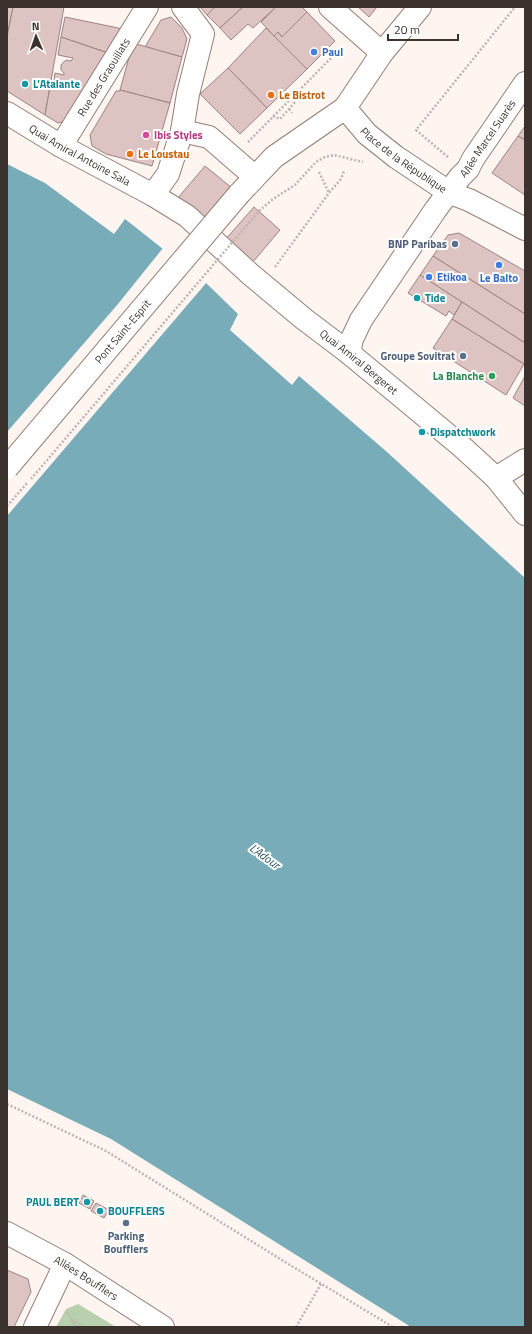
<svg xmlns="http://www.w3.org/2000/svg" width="532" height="1334" font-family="'Titillium Web',sans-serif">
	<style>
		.green { fill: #b8d0ad }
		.water { fill: #77acb8 }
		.pier { fill: #fef4f0 }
		.building { fill: #ddc3c1; stroke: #9c8482 }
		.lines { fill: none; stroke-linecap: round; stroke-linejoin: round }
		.minor-casing { stroke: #947f76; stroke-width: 24 }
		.major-casing { stroke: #947f76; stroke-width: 24 }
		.path { stroke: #beb5b1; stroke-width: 2.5; stroke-dasharray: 2 2; stroke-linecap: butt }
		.minor { stroke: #fff; stroke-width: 22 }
		.major { stroke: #fff; stroke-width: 22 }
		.major-bridge-casing { stroke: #947f76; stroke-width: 24; stroke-linecap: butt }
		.path-bridge { stroke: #beb5b1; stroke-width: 2.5; stroke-dasharray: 2 2; stroke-linecap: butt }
		.major-bridge { stroke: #fff; stroke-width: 22 }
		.shop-dot { fill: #3f7fe0; stroke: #fff; stroke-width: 1.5 }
		.culture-dot { fill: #0f9aa8; stroke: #fff; stroke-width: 1.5 }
		.food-dot { fill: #e8710a; stroke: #fff; stroke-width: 1.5 }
		.hotel-dot { fill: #d1479c; stroke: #fff; stroke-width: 1.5 }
		.service-dot { fill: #5c6f8a; stroke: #fff; stroke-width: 1.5 }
		.leisure-dot { fill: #2e9e5b; stroke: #fff; stroke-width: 1.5 }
		.labels { text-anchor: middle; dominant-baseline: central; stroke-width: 4; stroke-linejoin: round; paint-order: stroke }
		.shop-label { font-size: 11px; font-weight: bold; fill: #366cbe; stroke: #fff; text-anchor: start }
		.street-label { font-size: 11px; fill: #3b322e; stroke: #fff }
		.culture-label { font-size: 11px; font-weight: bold; fill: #0d838f; stroke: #fff; text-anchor: start }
		.food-label { font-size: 11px; font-weight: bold; fill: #c56008; stroke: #fff; text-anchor: start }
		.hotel-label { font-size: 11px; font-weight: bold; fill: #b23c85; stroke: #fff; text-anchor: start }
		.service-label { font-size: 11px; font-weight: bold; fill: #4e5e75; stroke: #fff; text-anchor: end }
		.leisure-label { font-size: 11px; font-weight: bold; fill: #27864d; stroke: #fff; text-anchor: end }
		.water-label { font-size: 12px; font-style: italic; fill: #1f4e58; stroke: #fff }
	</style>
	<rect width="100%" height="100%" fill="#fef4f0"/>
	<path class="green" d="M78,1304l38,23h-60l10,-18z"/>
	<path class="water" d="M7,164l38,19 69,51 11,-15 81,64 32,31 -8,16 62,55 7,-9 88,76 138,126v749h-114l-300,-188 -104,-50z"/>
	<path class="pier" d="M163,248l44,34 -200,234v-84l111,-128z"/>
	<g class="building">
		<path d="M7,7h6l-6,30z"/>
		<path d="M13,7h51l-19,108 -38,-24v-54z"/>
		<path d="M200,7h15l-8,8z"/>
		<path d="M215,7h28l-23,21 -13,-13z"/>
		<path d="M243,7h33l-23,21 -5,-4 -17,16 -11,-12z"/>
		<path d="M276,7h26l5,5 -25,25 -4,-5 -4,4 -13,-14z"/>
		<path d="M358,7h19l-8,10z"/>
		<path d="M307,12l28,29 -28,28 -33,-33 4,-4 4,5z"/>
		<path d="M65,17l58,12 -15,24 -47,-16z"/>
		<path d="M171,17l11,11 5,11 -5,18 -37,-10 16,-27z"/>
		<path d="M266,28l41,41 -40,39 -39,-40z"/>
		<path d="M61,37l47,16 -42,68 -8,2 -13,-8 6,-34h3l1,-8 9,2v-2l-3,-3v-5l5,-5 5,1 2,-3 -15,-3z"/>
		<path d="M133,43l49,14 -12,46 -50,-13z"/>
		<path d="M228,68l39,40 -27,26 -40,-40z"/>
		<path d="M120,90l50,13 -18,63 -46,-12 -14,-8 -2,-11 26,-44h4z"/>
		<path d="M525,126v14l-7,-4z"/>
		<path d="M518,136l7,4v55l-33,-22z"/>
		<path d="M205,166l27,22 -29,33 -26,-22z"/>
		<path d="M254,207l26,23 -28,33 -27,-23z"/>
		<path d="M459,233l66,38v43l-92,-58 15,-21z"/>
		<path d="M433,256l92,58v29l-105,-68z"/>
		<path d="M420,275l42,27 -8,13 -5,-4 -3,5 -38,-23z"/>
		<path d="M462,302l63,41v19l-1,2 -72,-45z"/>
		<path d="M452,319l72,45 -18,31 -73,-47z"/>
		<path d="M525,376v30l-12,-8z"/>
		<path d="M83,1195l11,6 -4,8 -11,-6z"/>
		<path d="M96,1203l13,7 -5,8 -13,-7z"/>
		<path d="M7,1270l21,9 3,13 -17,35h-7z"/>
	</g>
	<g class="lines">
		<g class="minor-casing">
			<g id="minor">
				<path d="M330,7l52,46"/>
				<path id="s1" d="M7,113l54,33 92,49 34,21 63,58 54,45 45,34 111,92 36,33 29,36"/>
				<path d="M182,131l27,6 38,33"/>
				<path id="s2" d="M61,146l86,-139"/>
				<path d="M153,195l15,-21 14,-43 6,-37 15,-60 -20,-27"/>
				<path id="s3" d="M349,353l3,-14 9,-19 75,-111 24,-32 8,-8 5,-10 52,-76"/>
				<path d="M496,478l29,-18"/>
				<path d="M35,1327l30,-63"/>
			</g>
		</g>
		<g class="major-casing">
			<g id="major">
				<path id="s4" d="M345,108l22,26 29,23 54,36 19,7 56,29"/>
				<path d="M239,194l35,-37 71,-49 37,-55 38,-46"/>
				<path id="s5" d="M7,1233l58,31 98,63"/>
			</g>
		</g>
		<g class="path">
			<path d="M289,109l3,4"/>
			<path d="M273,116l7,3 16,-18 -3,-5"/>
			<path d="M248,142l94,-95"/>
			<path d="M448,157l-32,-27 99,-123"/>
			<path d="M319,172l10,21"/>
			<path d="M259,211l14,-12 22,-14 21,-23 9,-5 9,-2 29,7"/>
			<path d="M275,267l54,-74 12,-14 3,-8"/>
			<path d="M7,1104l99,47 179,111 108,65"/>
			<path d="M67,1312l9,15"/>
			<path d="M72,1320l11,7"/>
			<path d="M296,1327l25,-43"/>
		</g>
		<use href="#minor" class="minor"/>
		<use href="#major" class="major"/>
		<g class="major-bridge-casing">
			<g id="major-bridge">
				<path id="s6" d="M7,468l232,-274"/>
			</g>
		</g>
		<g class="path-bridge">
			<path d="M31,479l228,-268"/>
			<path d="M7,506l21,-24"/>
		</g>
		<use href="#major-bridge" class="major-bridge"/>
	</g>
	<g class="shop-dot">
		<circle cx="314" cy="52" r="4"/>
		<circle cx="499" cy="265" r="4"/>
		<circle cx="429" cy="277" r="4"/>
	</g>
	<g class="culture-dot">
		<circle cx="25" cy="84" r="4"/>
		<circle cx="417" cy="298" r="4"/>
		<circle cx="422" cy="432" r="4"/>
		<circle cx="87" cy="1202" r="4"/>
		<circle cx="100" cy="1211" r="4"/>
	</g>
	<g class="food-dot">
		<circle cx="271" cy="95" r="4"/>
		<circle cx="130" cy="154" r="4"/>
	</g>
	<circle class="hotel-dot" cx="146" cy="135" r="4"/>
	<g class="service-dot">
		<circle cx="455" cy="244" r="4"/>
		<circle cx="463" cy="356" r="4"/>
		<circle cx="126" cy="1223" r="4"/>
	</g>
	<circle class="leisure-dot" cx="492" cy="376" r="4"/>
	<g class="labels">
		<g class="shop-label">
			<text x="322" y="52">Paul</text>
			<text x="437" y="277">Etikoa</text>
			<text x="499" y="278" text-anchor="middle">Le Balto</text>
		</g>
		<g class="street-label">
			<text stroke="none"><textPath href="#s2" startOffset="81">Rue des Graouillats</textPath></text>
			<text stroke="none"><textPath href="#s3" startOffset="257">Allée Marcel Suarès</textPath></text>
			<text stroke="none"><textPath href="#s1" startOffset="84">Quai Amiral Antoine Sala</textPath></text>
			<text stroke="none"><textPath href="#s4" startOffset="79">Place de la République</textPath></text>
			<text stroke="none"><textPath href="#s6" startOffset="179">Pont Saint-Esprit</textPath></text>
			<text stroke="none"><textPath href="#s1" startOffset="433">Quai Amiral Bergeret</textPath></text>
			<text stroke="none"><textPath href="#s5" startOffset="91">Allées Boufflers</textPath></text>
		</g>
		<g class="culture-label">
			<text x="33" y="84">L'Atalante</text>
			<text x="425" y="298">Tide</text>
			<text x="430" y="432">Dispatchwork</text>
			<text x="79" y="1202" text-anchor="end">PAUL BERT</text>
			<text x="108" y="1211">BOUFFLERS</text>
		</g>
		<g class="food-label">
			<text x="279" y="95">Le Bistrot</text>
			<text x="138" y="154">Le Loustau</text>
		</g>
		<g class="hotel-label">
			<text x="154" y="135">Ibis Styles</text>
		</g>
		<g class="service-label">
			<text x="447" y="244">BNP Paribas</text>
			<text x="455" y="356">Groupe Sovitrat</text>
			<text x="126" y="1236" text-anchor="middle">Parking<tspan x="126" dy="13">Boufflers</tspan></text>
		</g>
		<g class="leisure-label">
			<text x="484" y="376">La Blanche</text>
		</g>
		<g class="water-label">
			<text transform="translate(265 856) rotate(36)">L'Adour</text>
		</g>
	</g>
	<rect width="532" height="1334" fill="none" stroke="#3b322e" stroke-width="16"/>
	<g transform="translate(36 36) rotate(358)" stroke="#ffffff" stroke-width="3" paint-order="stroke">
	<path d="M0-3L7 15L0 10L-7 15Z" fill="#3b322e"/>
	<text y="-6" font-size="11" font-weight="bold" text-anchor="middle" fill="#3b322e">N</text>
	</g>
	<path d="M388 34v6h70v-6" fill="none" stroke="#3b322e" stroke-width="2"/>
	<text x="394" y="34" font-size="12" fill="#3b322e" stroke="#ffffff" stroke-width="3" paint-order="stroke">20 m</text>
</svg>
